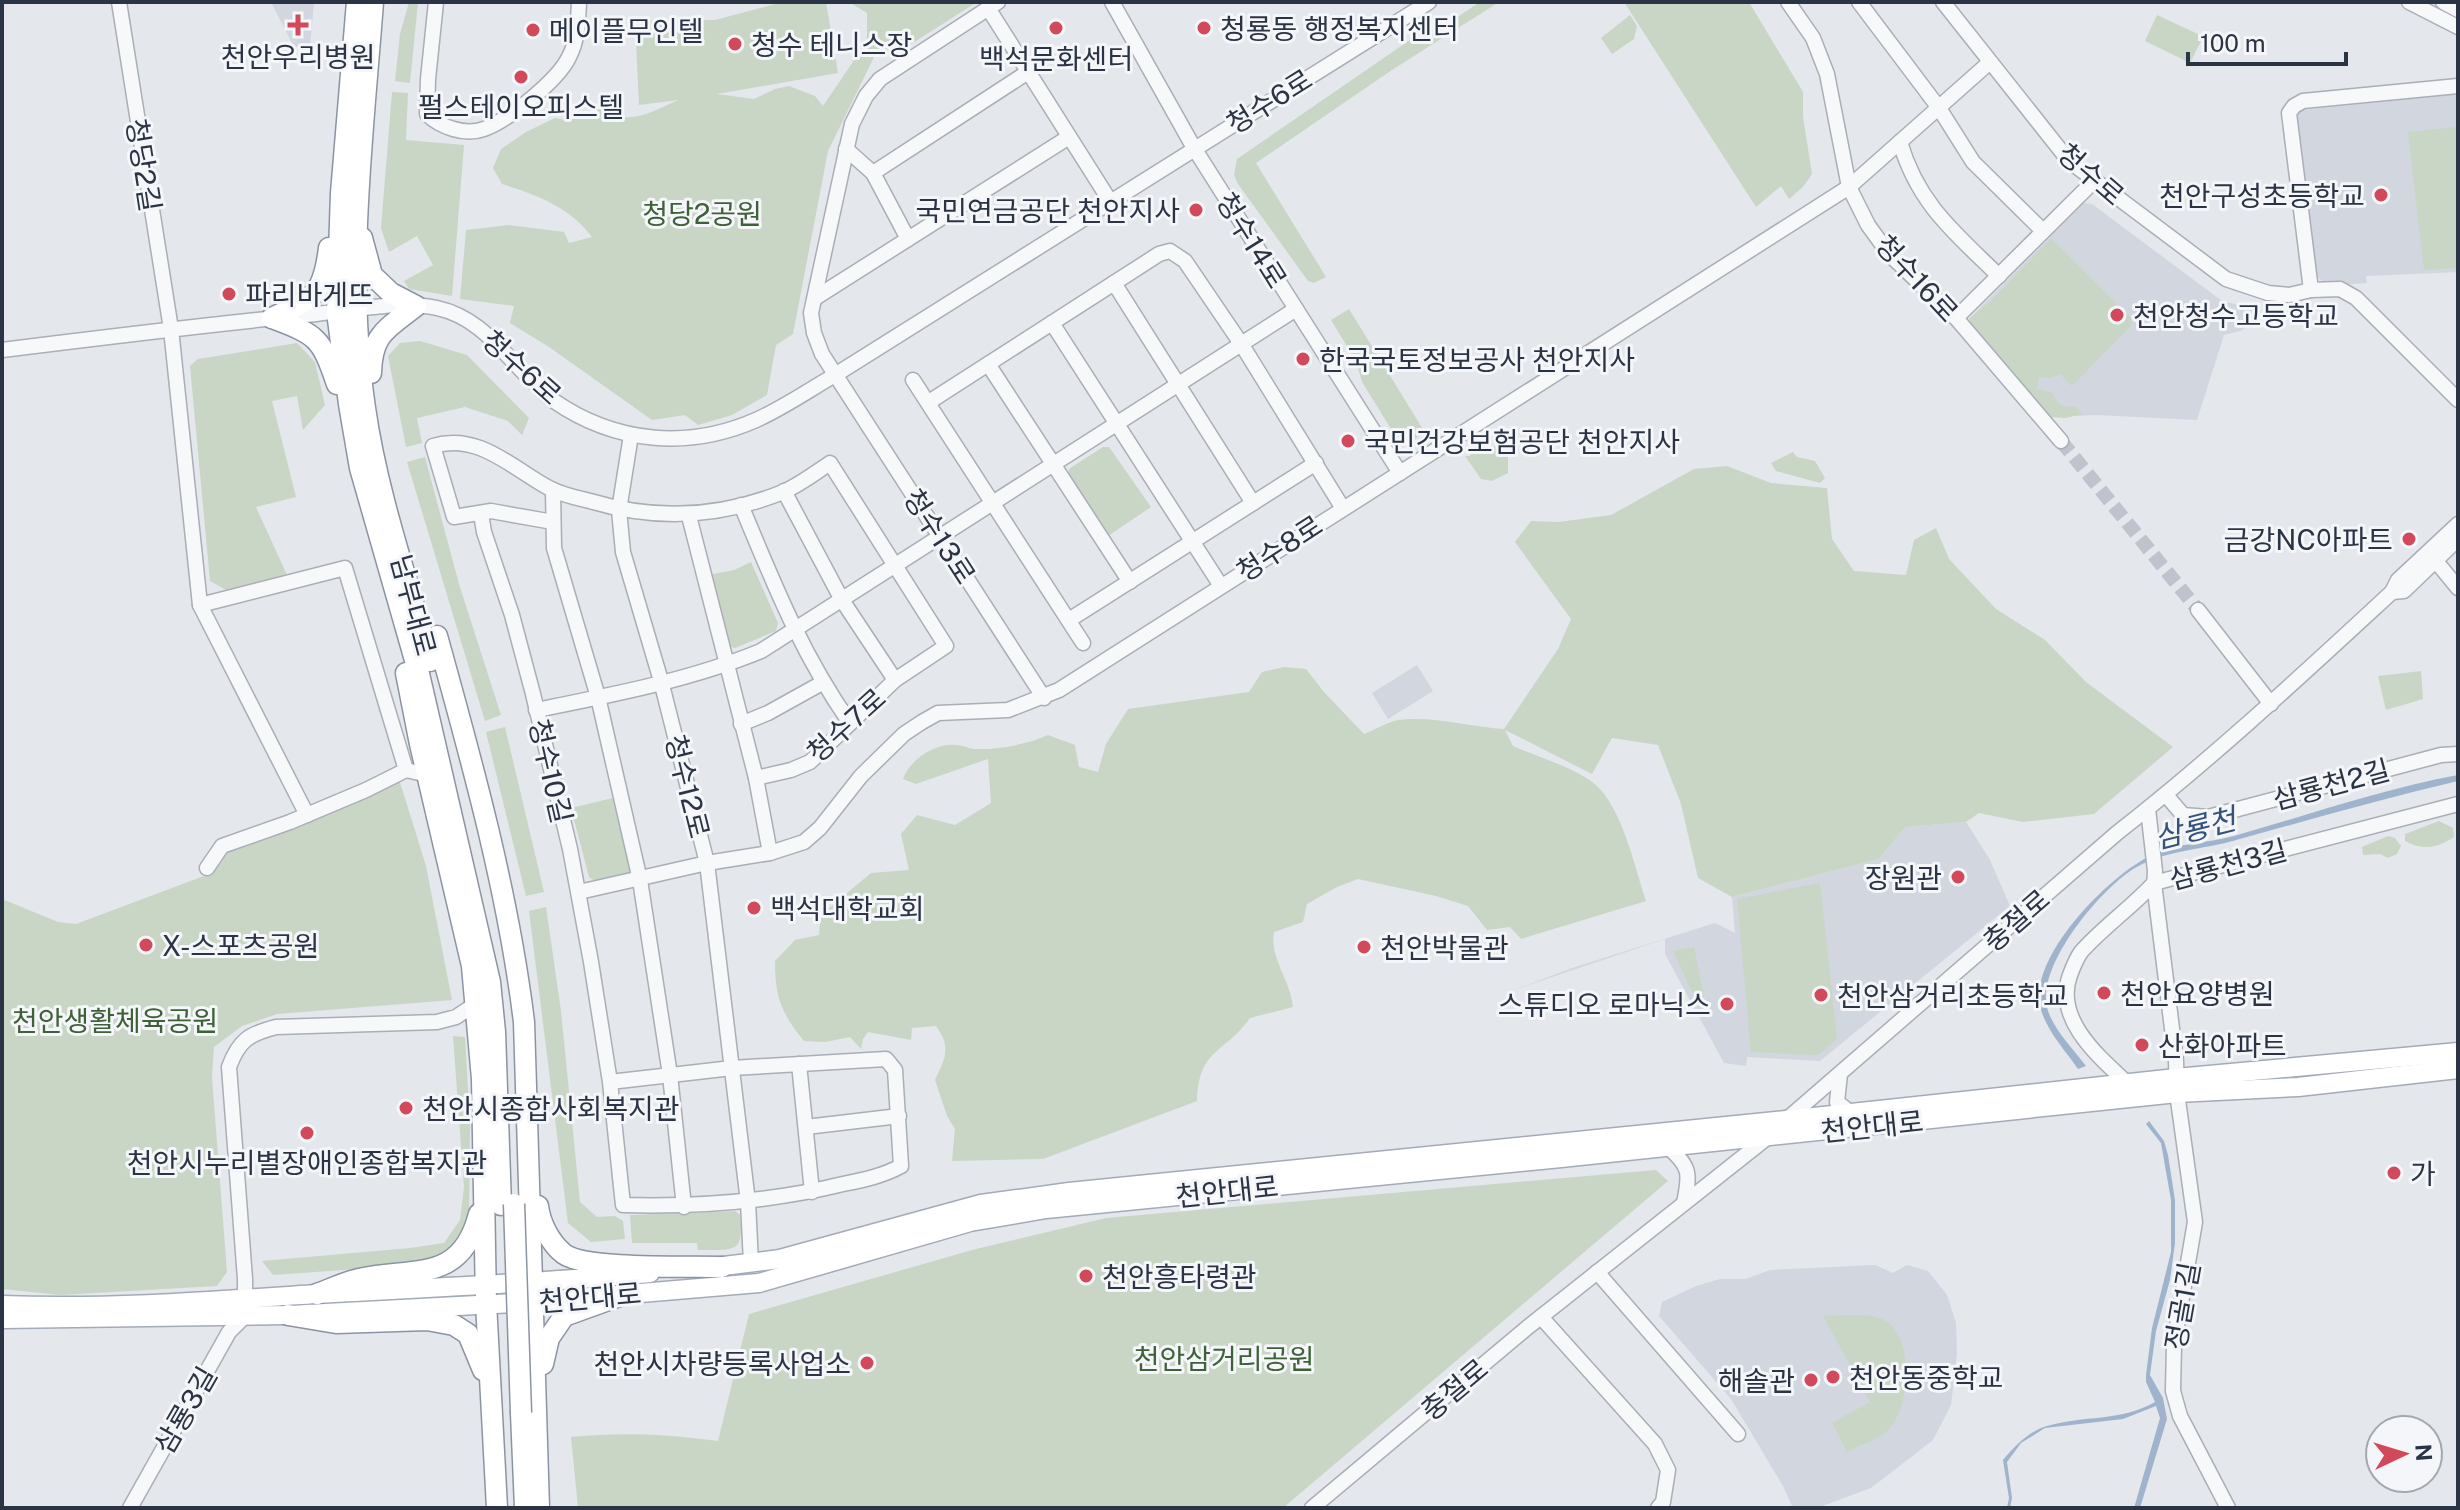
<svg xmlns="http://www.w3.org/2000/svg" width="2460" height="1510" font-family="'Public Sans','Noto Sans KR',sans-serif">
	<style>
		.built { fill: #d2d6de }
		.green { fill: #c9d6c5 }
		.water { fill: #9fb4cc }
		.lines { fill: none; stroke-linecap: round; stroke-linejoin: round }
		.minor-tunnel { stroke: #bfc3cb; stroke-width: 14; stroke-dasharray: 14 7; stroke-linecap: butt }
		.minor-casing { stroke: #a9aeb7; stroke-width: 17 }
		.major-casing { stroke: #a3abb8; stroke-width: 21 }
		.highway-casing { stroke: #8b94a3; stroke-width: 23 }
		.minor { stroke: #f7f8fa; stroke-width: 14 }
		.major { stroke: #fff; stroke-width: 18 }
		.highway { stroke: #fff; stroke-width: 20 }
		.highway-bridge-casing { stroke: #8b94a3; stroke-width: 23; stroke-linecap: butt }
		.highway-bridge { stroke: #fff; stroke-width: 20 }
		.poi-dot { fill: #d1495b; stroke: #f4f6f9; stroke-width: 3 }
		.labels { text-anchor: middle; dominant-baseline: central; stroke-width: 6; stroke-linejoin: round; paint-order: stroke }
		.poi-label { font-size: 28px; fill: #2b3445; stroke: #f4f6f9; text-anchor: start }
		.street-label { font-size: 28px; fill: #2b3445; stroke: #f4f6f9 }
		.park-label { font-size: 28px; fill: #3f6138; stroke: #f4f6f9 }
		.water-label { font-size: 30px; font-style: italic; fill: #34527a; stroke: #f4f6f9 }
	</style>
	<rect width="100%" height="100%" fill="#e4e7ec"/>
	<g class="built">
		<path d="M271,2h43l-4,45h-16z"/>
		<path d="M2458,94v178l-92,4 1,7 -39,3 -14,-12 -19,-157 2,-5 5,-2z"/>
		<path d="M2083,203l9,1 130,97 39,9 -3,11 -18,10 -16,4 -27,85 -100,-5 -48,2 -80,-98z"/>
		<path d="M1417,665l16,26 -45,28 -16,-26z"/>
		<path d="M1966,822l24,38 20,46 -190,155 -73,-4 -1,9 -22,-3 -59,-109v-15l-151,51 58,-22 143,-45 20,10 -3,-36 147,-38 26,-32z"/>
		<path d="M1875,1265l18,8 14,-8 21,6 19,24 9,28 1,31 -6,51 -18,35 -62,48 -54,20h-24l-10,-22 -52,-87 -72,-83 3,-14 34,-16 24,-7h26l24,-9z"/>
	</g>
	<g class="green">
		<path d="M409,2h9l-8,81 -15,-2 5,-47z"/>
		<path d="M783,2h43l12,71 -121,21 37,5 21,-10 14,-3 26,10 8,10 44,-65v-28l-18,-11h128l-83,53 -18,-2 -48,98 -35,183 -17,11 -9,50 -35,20 -34,10 -13,-10 -33,5 -103,-73 -39,-24 4,-17 -54,-7 6,-69 43,-5 55,7 5,11 23,-6c-22,-30 -55,-42 -90,-53l-9,-16 8,-19 25,-17 29,-14 11,2 17,-3 21,-11c20,24 52,4 74,-6l-39,5 -4,-84 80,-1z"/>
		<path d="M1480,2h19l-107,68 -136,93 70,114 -12,6 -6,-2 -70,-97 -4,-9 3,-16 170,-117 46,-22z"/>
		<path d="M1624,2h125l54,90v25l9,57 -9,13 -14,12 -8,-13 -25,21z"/>
		<path d="M1630,15l7,11 -3,13 -22,15 -11,-16z"/>
		<path d="M2157,15l41,19 3,7 -11,22 -45,-22z"/>
		<path d="M392,92l16,1 -2,47 58,5 -12,151 -43,-7 -5,-8 29,-16 -16,-29 -28,16 -8,-24z"/>
		<path d="M2458,127v141l-34,2 -16,-138z"/>
		<path d="M2051,238l80,80v8l-59,60 -12,-12 -9,4 -12,-1 -2,12 16,4c3,11 11,16 22,13l8,8 -18,4 -16,-1 -78,-89 -2,-9 23,-19z"/>
		<path d="M1349,309l75,122 -10,9 -18,-3 -34,-55 -6,-21 -25,-41z"/>
		<path d="M420,341l47,14 62,63 -7,17 -14,-14 -43,-14 -48,11 5,25 -16,4 -18,-91 12,-13z"/>
		<path d="M297,343l18,19 10,43 -22,25 -6,-34 -25,5 24,96 -40,10 31,68 -61,15 -16,-9 -20,-215 8,-7z"/>
		<path d="M1484,445l4,3 6,-2 14,11v16l-16,8 -11,-2 -16,-23h5l4,-6z"/>
		<path d="M1103,447h6l42,60 -46,31 -37,-61 1,-8z"/>
		<path d="M1793,452l4,5 18,4 10,17 -5,5 -44,-12 -5,-8z"/>
		<path d="M425,457l34,127 42,131 -16,6 -78,-259z"/>
		<path d="M1727,466l44,17 56,5 5,51 22,32 52,4 8,-35 22,-12 13,31 47,50 49,31 41,42 87,65 -79,67 -71,8 -44,-9 -13,9 -61,5 -26,32 -147,38 -34,-19 -17,-74 -23,-59 -46,-7 -20,36 -87,-44 8,16c25,11 53,19 75,33 33,20 46,87 58,122l-125,38 -11,-12 -23,3 -19,-24 -32,-10 -78,-17 -21,8 -30,17 -4,18 -29,10c-5,25 17,50 19,75l-43,11c-25,36 -51,29 -53,83l-154,58 -91,2 3,-32 -8,-13 -12,-36c10,-22 17,-32 1,-54l-24,2 -1,12 -43,-8 -5,7 -2,10 -11,-12 -25,5 -21,-1c-23,-28 -29,-44 -29,-80l20,-21 24,-5 1,-15 8,-11 43,-36 38,-3 -8,-36 16,-19 38,10 36,-22 -3,-44 -72,25 -13,-5c7,-20 33,-37 54,-34 6,0 12,4 18,4 23,1 53,-5 73,-14l27,10 4,22 19,5 8,-28 22,-35 121,-17 13,-20 22,-5 22,2 18,23 40,42c10,-4 20,-10 30,-13 30,-7 78,6 110,8l54,-80 13,-30 -56,-77 16,-21 28,1 52,-7 83,-46z"/>
		<path d="M751,562l27,61 -2,8 -41,17 -7,-2 -20,-71 26,-5z"/>
		<path d="M2421,671l2,28 -37,11 -8,-34z"/>
		<path d="M505,727l39,165 -18,4 -40,-164z"/>
		<path d="M399,779l27,87 26,134 -175,14 -35,12 -28,21 -2,30 15,195 -10,14 -157,9 -58,-6v-390l56,23 18,2 133,-50 12,-11 8,-14z"/>
		<path d="M617,797l18,75 -39,10 -7,-5 -18,-69z"/>
		<path d="M2439,821l14,7 1,9c-16,11 -32,14 -49,4v-7z"/>
		<path d="M2388,836l7,2 6,8 -4,8 -9,4 -8,-4 -17,1 -1,-8z"/>
		<path d="M1820,883l17,156 -19,16 -67,-3 -14,-153z"/>
		<path d="M546,907l15,104 19,191 17,15 18,-1 8,5 2,18 -34,3 -23,-19 -39,-312z"/>
		<path d="M1694,947l10,50 -9,1 -22,-47z"/>
		<path d="M453,1036l12,1 5,88 -1,94 -24,36 -73,13 -99,7 -11,-14 148,-13 34,-5 16,-23 4,-33z"/>
		<path d="M1656,1170l12,11 -385,327h-705l-7,-71c52,-5 96,-3 147,4l31,-127 223,-64 134,-32z"/>
		<path d="M735,1211l5,4c5,41 -8,34 -42,35l-1,-7h-65l-2,-28z"/>
		<path d="M1823,1316c15,0 42,-3 56,2 36,10 32,87 11,110 -11,12 -29,16 -43,24l-15,-29 38,-21z"/>
	</g>
	<g class="water">
		<path d="M2458,775v6c-77,18 -153,40 -229,61 -32,8 -65,9 -94,26 -34,20 -102,101 -87,143 7,20 26,39 38,55l-8,3c-13,-19 -33,-40 -38,-63 -11,-51 73,-135 116,-153 25,-10 52,-10 78,-17 74,-21 148,-47 224,-61z"/>
		<path d="M2149,1121l15,20 4,14 7,45v43l-5,37 -14,51 -6,44 13,23 4,21 -27,89h-6l26,-90 -4,-12 -33,13 -78,9 -24,15 -14,19 5,36 -2,10h-3l2,-10 -6,-38c12,-14 26,-29 44,-34 37,-11 73,-4 108,-24l-9,-20v-7l6,-47 19,-76v-52l-10,-57 -15,-19z"/>
	</g>
	<g class="lines">
		<path class="minor-tunnel" d="M2061,441l137,169"/>
		<g class="minor-casing">
			<g id="minor">
				<path d="M119,2l52,327 29,276 107,210"/>
				<path d="M436,2l-8,77 -1,35c13,13 38,22 57,15 25,-9 74,-49 85,-72 9,-17 9,-36 10,-55"/>
				<path d="M998,2l-118,77 -14,17 -14,28 -41,189 3,20 8,21 222,344"/>
				<path d="M1112,2l82,146 206,325"/>
				<path d="M1788,2l25,36 14,36 22,113 19,38 21,29 67,64 105,123"/>
				<path d="M1859,2l80,106 34,54 70,69"/>
				<path d="M1943,2l126,159 157,118 42,14 21,2 22,-5 29,-1 16,9 102,102"/>
				<path d="M2409,2l49,25"/>
				<path d="M2443,2l15,8"/>
				<path d="M988,8l122,193"/>
				<path d="M1900,142c18,62 55,91 99,134"/>
				<path d="M846,149l27,24 35,66"/>
				<path d="M873,173l155,-101"/>
				<path d="M1114,283l139,220"/>
				<path d="M2311,290l-22,-177 5,-7 9,-5 155,-15"/>
				<path d="M815,298l254,-161"/>
				<path d="M1956,318l138,-137"/>
				<path d="M1052,323l169,263"/>
				<path d="M2,350c104,-13 209,-26 314,-36 38,-4 83,-14 121,-6 41,9 62,40 90,68 9,8 17,18 27,25 61,42 134,49 202,19 27,-12 53,-30 79,-45l594,-373"/>
				<path d="M988,364l142,218"/>
				<path d="M913,380l170,263"/>
				<path d="M929,402l185,-119 45,-29 11,-3 15,10 57,84 100,162"/>
				<path d="M631,435l-12,75 4,42 38,129 46,182 41,339 3,61"/>
				<path d="M553,490l1,58 44,149 42,183 30,195 14,132"/>
				<path d="M784,491l58,109 53,80"/>
				<path d="M741,505c33,79 60,148 109,218"/>
				<path d="M481,514l3,18 28,83 21,79 37,155 21,113 19,120 13,123c75,2 147,-3 220,-21 20,-4 40,-8 58,-18l-6,-96 -9,-11 -154,9 -122,14"/>
				<path d="M689,516l67,262 14,75"/>
				<path d="M553,522l-62,-11 -37,6 -21,-71c45,-14 79,22 116,42 13,7 28,10 41,13 66,20 129,17 193,-9 16,-7 32,-19 47,-29l116,183 -51,34 -85,82 -19,8 -35,8"/>
				<path d="M2435,560l23,28"/>
				<path d="M2392,592l12,-1 54,-52"/>
				<path d="M200,605l145,-37 61,202"/>
				<path d="M2198,610l73,94"/>
				<path d="M1069,620l247,-157"/>
				<path d="M536,710c75,-15 154,-30 225,-59l535,-342"/>
				<path d="M741,724l27,-11 54,-30"/>
				<path d="M2166,795l17,20 25,2 233,-62 17,-1"/>
				<path d="M2148,809l7,62 -1,20"/>
				<path d="M207,868l15,-22 68,-24 76,-32 40,-20 22,5"/>
				<path d="M2154,883l22,178 1,32 18,129 -21,122 -1,47 7,25 48,92"/>
				<path d="M579,892l128,-29 63,-10 34,-11 16,-14 41,-52 43,-42 18,-12 16,-9 70,-3 51,-20 790,-503 141,-125"/>
				<path d="M799,1064l13,128"/>
				<path d="M1840,1074l-3,28 14,11"/>
				<path d="M2127,1083c-29,-27 -73,-64 -57,-108 3,-8 6,-16 11,-23 22,-25 50,-44 73,-69l304,-79"/>
				<path d="M1786,1120l331,-287c96,-75 185,-158 275,-241l6,-12 60,-56"/>
				<path d="M806,1127l93,-11"/>
				<path d="M1668,1147c23,20 22,27 16,56"/>
				<path d="M1597,1272l141,162"/>
				<path d="M1541,1317l114,127 13,26 -5,32 -5,6"/>
				<path d="M130,1508l99,-176 16,-16v-37l-16,-212c10,-27 20,-33 47,-40l161,-5 19,-5 18,-12"/>
				<path d="M1312,1508l216,-181 240,-190"/>
			</g>
		</g>
		<g class="major-casing">
			<g id="major">
				<path d="M707,1268l73,-9 201,-55 88,-12 717,-72 390,-42 282,-26"/>
				<path d="M2,1305c105,4 210,-4 315,-11 111,-6 222,-11 333,-21"/>
				<path d="M2,1319l286,-4 246,-13 225,-19 211,-61 76,-13 515,-51 616,-65 121,-6 160,-18"/>
			</g>
		</g>
		<g class="highway-casing">
			<g id="highway">
				<path d="M357,2l-16,191 -4,119 12,92 11,64 59,206 71,308 5,50 6,173"/>
				<path d="M373,2c-10,135 -28,270 -8,406 12,85 42,170 65,253"/>
				<path d="M362,238l10,37 19,18 25,13c-29,23 -44,27 -45,67"/>
				<path d="M272,318c45,17 49,19 65,66"/>
				<path d="M272,318c41,-20 51,-21 57,-70"/>
				<path d="M437,636c35,126 71,255 87,386l15,486"/>
				<path d="M406,673l14,71 52,222 10,113 4,224 11,205"/>
				<path d="M538,1206c2,17 12,37 26,48 22,16 126,12 158,13"/>
				<path d="M317,1294c14,-5 28,-12 42,-15 55,-12 102,5 120,-65"/>
				<path d="M288,1315l48,8 91,-3 27,5 14,9 15,36"/>
				<path d="M543,1364l6,-26 15,-22 61,-22"/>
				<path d="M521,1413l4,95"/>
			</g>
		</g>
		<use href="#minor" class="minor"/>
		<use href="#major" class="major"/>
		<use href="#highway" class="highway"/>
		<g class="highway-bridge-casing">
			<path id="highway-bridge" d="M514,1204l7,209"/>
		</g>
		<use href="#highway-bridge" class="highway-bridge"/>
	</g>
	<g class="poi-dot">
		<path d="M294 13h8v8h8v8h-8v8h-8v-8h-8v-8h8z"/>
		<circle cx="1056" cy="28" r="8"/>
		<circle cx="1204" cy="28" r="8"/>
		<circle cx="533" cy="30" r="8"/>
		<circle cx="735" cy="44" r="8"/>
		<circle cx="521" cy="77" r="8"/>
		<circle cx="2381" cy="195" r="8"/>
		<circle cx="1196" cy="210" r="8"/>
		<circle cx="229" cy="294" r="8"/>
		<circle cx="2117" cy="315" r="8"/>
		<circle cx="1303" cy="359" r="8"/>
		<circle cx="1348" cy="441" r="8"/>
		<circle cx="2409" cy="539" r="8"/>
		<circle cx="1958" cy="877" r="8"/>
		<circle cx="754" cy="908" r="8"/>
		<circle cx="146" cy="945" r="8"/>
		<circle cx="1364" cy="947" r="8"/>
		<circle cx="2104" cy="993" r="8"/>
		<circle cx="1821" cy="995" r="8"/>
		<circle cx="1727" cy="1004" r="8"/>
		<circle cx="2142" cy="1045" r="8"/>
		<circle cx="406" cy="1108" r="8"/>
		<circle cx="307" cy="1133" r="8"/>
		<circle cx="2394" cy="1173" r="8"/>
		<circle cx="1086" cy="1276" r="8"/>
		<circle cx="867" cy="1363" r="8"/>
		<circle cx="1833" cy="1377" r="8"/>
		<circle cx="1811" cy="1380" r="8"/>
	</g>
	<g class="labels">
		<g class="poi-label">
			<text x="1220" y="28">청룡동 행정복지센터</text>
			<text x="549" y="30">메이플무인텔</text>
			<text x="751" y="44">청수 테니스장</text>
			<text x="298" y="56" text-anchor="middle">천안우리병원</text>
			<text x="1056" y="58" text-anchor="middle">백석문화센터</text>
			<text x="521" y="106" text-anchor="middle">펄스테이오피스텔</text>
			<text x="2365" y="195" text-anchor="end">천안구성초등학교</text>
			<text x="1180" y="210" text-anchor="end">국민연금공단 천안지사</text>
			<text x="245" y="294">파리바게뜨</text>
			<text x="2133" y="315">천안청수고등학교</text>
			<text x="1319" y="359">한국국토정보공사 천안지사</text>
			<text x="1364" y="441">국민건강보험공단 천안지사</text>
			<text x="2393" y="539" text-anchor="end">금강NC아파트</text>
			<text x="1942" y="877" text-anchor="end">장원관</text>
			<text x="770" y="908">백석대학교회</text>
			<text x="162" y="945">X-스포츠공원</text>
			<text x="1380" y="947">천안박물관</text>
			<text x="2120" y="993">천안요양병원</text>
			<text x="1837" y="995">천안삼거리초등학교</text>
			<text x="1711" y="1004" text-anchor="end">스튜디오 로마닉스</text>
			<text x="2158" y="1045">산화아파트</text>
			<text x="422" y="1108">천안시종합사회복지관</text>
			<text x="307" y="1162" text-anchor="middle">천안시누리별장애인종합복지관</text>
			<text x="2410" y="1173">가</text>
			<text x="1102" y="1276">천안흥타령관</text>
			<text x="851" y="1363" text-anchor="end">천안시차량등록사업소</text>
			<text x="1849" y="1377">천안동중학교</text>
			<text x="1795" y="1380" text-anchor="end">해솔관</text>
		</g>
		<g class="street-label">
			<text transform="translate(1269 101) rotate(-32)">청수6로</text>
			<text transform="translate(144 165) rotate(81)">청당2길</text>
			<text transform="translate(2091 174) rotate(41)">청수로</text>
			<text transform="translate(1252 240) rotate(58)">청수14로</text>
			<text transform="translate(1917 278) rotate(47)">청수16로</text>
			<text transform="translate(522 367) rotate(42)">청수6로</text>
			<text transform="translate(940 536) rotate(57)">청수13로</text>
			<text transform="translate(1279 548) rotate(-33)">청수8로</text>
			<text transform="translate(414 605) rotate(75)">남부대로</text>
			<text transform="translate(846 725) rotate(-42)">청수7로</text>
			<text transform="translate(551 771) rotate(77)">청수10길</text>
			<text transform="translate(2331 784) rotate(-15)">삼룡천2길</text>
			<text transform="translate(688 786) rotate(76)">청수12로</text>
			<text transform="translate(2228 864) rotate(-15)">삼룡천3길</text>
			<text transform="translate(2016 920) rotate(-41)">충절로</text>
			<text transform="translate(1872 1126) rotate(-6)">천안대로</text>
			<text transform="translate(1227 1191) rotate(-6)">천안대로</text>
			<text transform="translate(590 1297) rotate(-5)">천안대로</text>
			<text transform="translate(2182 1306) rotate(-80)">정골1길</text>
			<text transform="translate(1454 1389) rotate(-40)">충절로</text>
			<text transform="translate(185 1410) rotate(-60)">삼룡3길</text>
		</g>
		<g class="park-label">
			<text x="702" y="213">청당2공원</text>
			<text x="115" y="1020">천안생활체육공원</text>
			<text x="1224" y="1358">천안삼거리공원</text>
		</g>
		<g class="water-label">
			<text transform="translate(2195 828) rotate(-14)">삼룡천</text>
		</g>
	</g>
	<rect width="2460" height="1510" fill="none" stroke="#2b3445" stroke-width="8"/>
	<g transform="translate(2404 1454) rotate(86)"><circle r="38" fill="#f4f6f9" stroke="#a4a8b1" stroke-width="2"/>
	<path d="M0-6L14 30L0 20L-14 30Z" fill="#d1495b"/>
	<text y="-12" font-size="22" font-weight="bold" text-anchor="middle" fill="#2b3445">N</text>
	</g>
	<path d="M2188 52v12h158v-12" fill="none" stroke="#2b3445" stroke-width="4"/>
	<text x="2200" y="52" font-size="24" fill="#2b3445" stroke="#f4f6f9" stroke-width="6" paint-order="stroke">100 m</text>
</svg>
